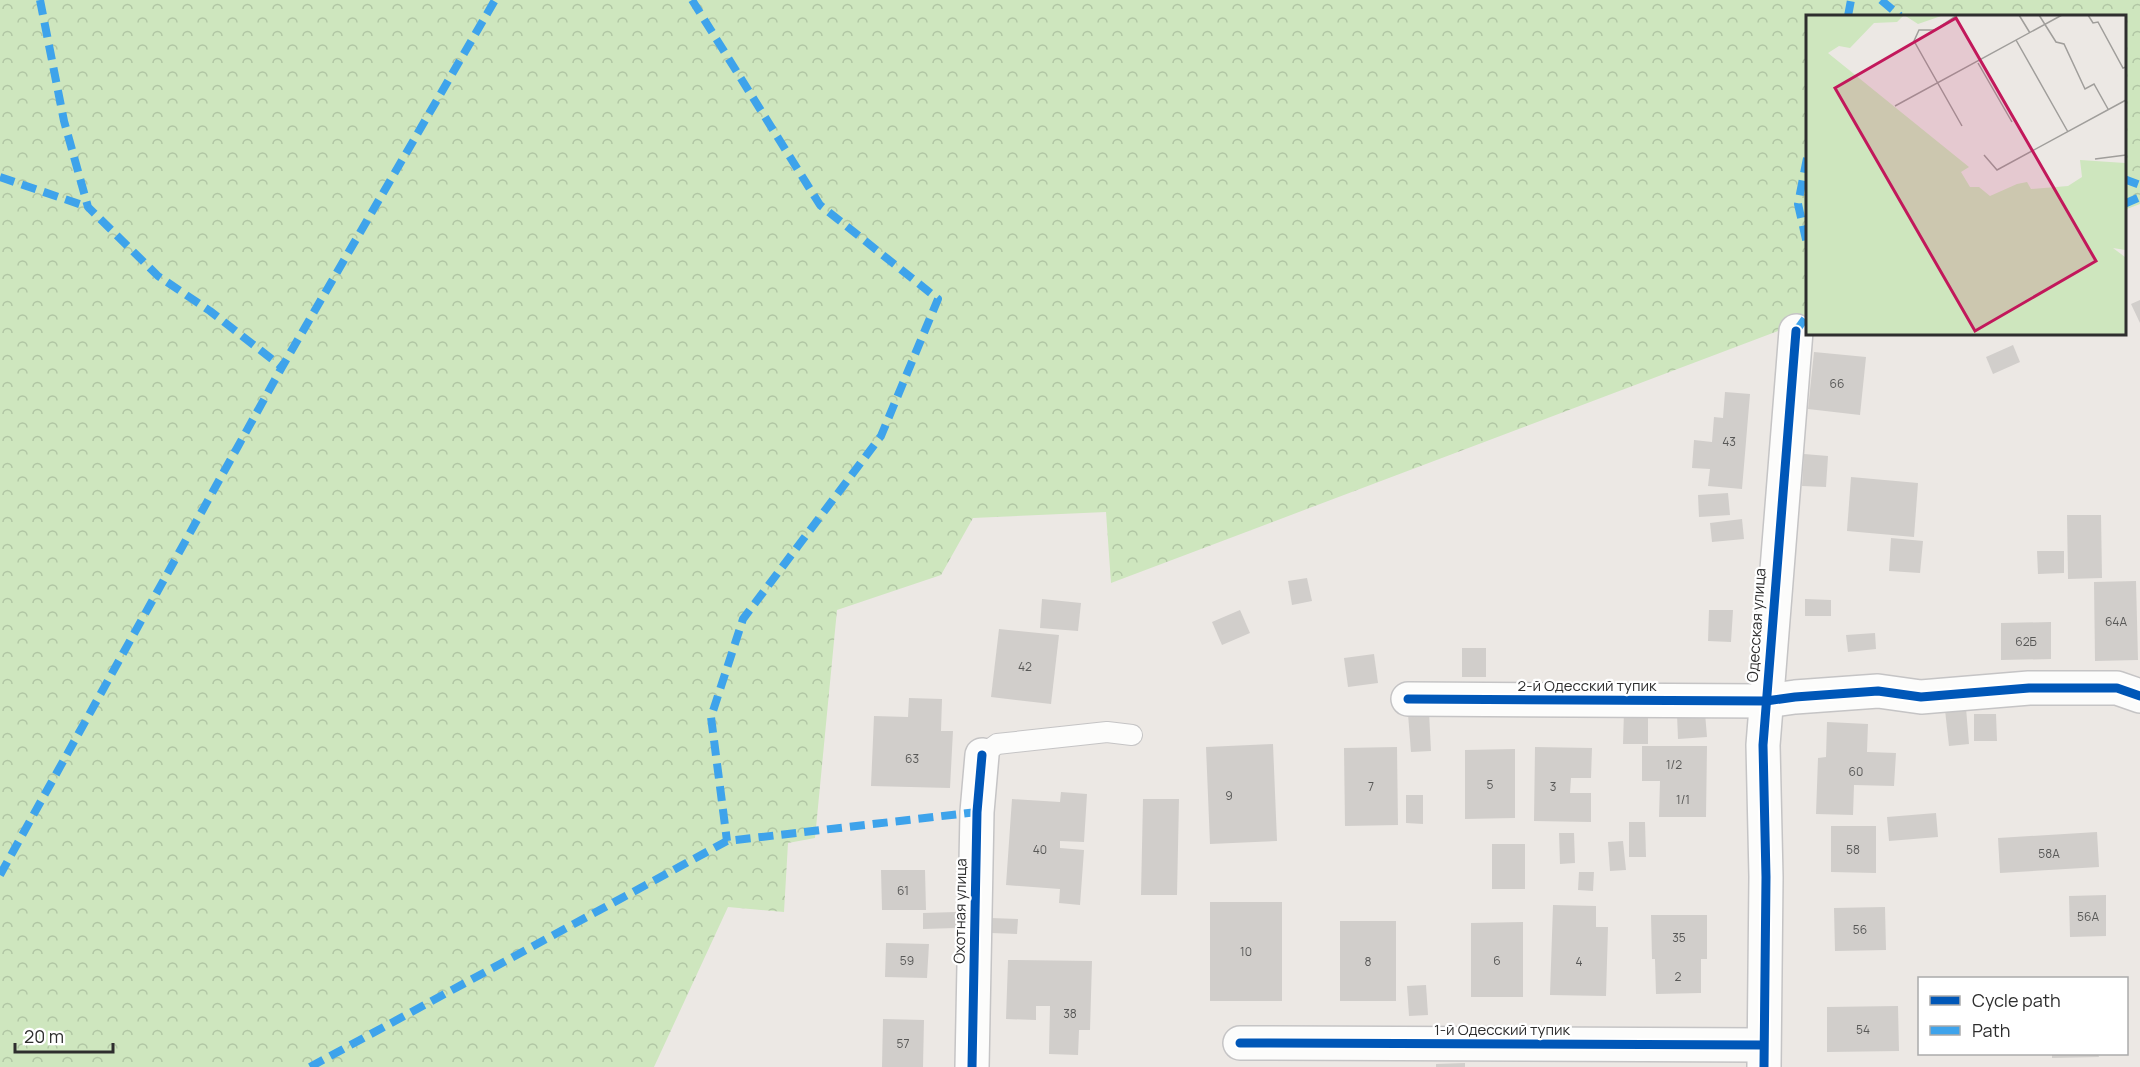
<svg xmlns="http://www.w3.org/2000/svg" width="2140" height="1067" font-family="Manrope,sans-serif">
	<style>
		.forest { fill: url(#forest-crowns) }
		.building { fill: #d1cecb }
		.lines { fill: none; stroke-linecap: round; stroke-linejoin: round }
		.lane-casing { stroke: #c5c4c5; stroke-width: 22 }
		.street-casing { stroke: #c5c4c5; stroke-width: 36 }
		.lane { stroke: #fcfcfb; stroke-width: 20 }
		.street { stroke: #fcfcfb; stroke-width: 33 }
		.quiet { stroke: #3ea3eb; stroke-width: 8; stroke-dasharray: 15 8; stroke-linecap: butt }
		.cycleway-casing { stroke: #fff; stroke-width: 13 }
		.cycleway { stroke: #0057b8; stroke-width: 9 }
		.labels { text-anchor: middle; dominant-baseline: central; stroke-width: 4.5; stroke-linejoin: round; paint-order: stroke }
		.number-label { font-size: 12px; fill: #585857 }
		.street-label { font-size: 15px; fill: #2e2e2e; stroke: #fff }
		.inset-road { fill: none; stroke: #a09e9b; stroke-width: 1.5 }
		.view { fill: #c2185b; fill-opacity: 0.15; stroke: #c2185b; stroke-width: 3 }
		.inset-edge { fill: none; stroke: #2e2e2e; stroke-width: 3 }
	</style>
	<defs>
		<pattern id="forest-crowns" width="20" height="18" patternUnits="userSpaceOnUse" patternTransform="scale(1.5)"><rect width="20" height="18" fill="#cee6be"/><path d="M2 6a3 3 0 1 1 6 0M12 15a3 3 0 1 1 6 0" fill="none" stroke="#b1c6a4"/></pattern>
	</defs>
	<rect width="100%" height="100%" fill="#ece8e4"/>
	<path class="forest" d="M0,0h2140v204l-16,6v-194h-317v304l-696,263 -5,-71 -133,6 -32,57 -104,35 -22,228 -27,5 -4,69 -56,-5 -74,160h-654z"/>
	<g class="building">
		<path d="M2140,300v23l-9,-19z"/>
		<path d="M2013,345l7,17 -27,12 -7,-17z"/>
		<path d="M1814,352l52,5 -6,58 -52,-6z"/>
		<path d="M1725,392l25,2 -8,95 -34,-3 2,-17 -18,-1 2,-28 18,2 2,-25 9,1z"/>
		<path d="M1804,454l24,2 -2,31 -24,-1z"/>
		<path d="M1851,477l67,6 -4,54 -67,-6z"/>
		<path d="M1728,493l2,22 -31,2 -1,-22z"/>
		<path d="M2067,515h34l1,63 -34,1z"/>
		<path d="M1742,519l2,20 -32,3 -2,-19z"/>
		<path d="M1891,538l32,3 -3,32 -31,-2z"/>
		<path d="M2037,551h27v22l-26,1z"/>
		<path d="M1307,578l5,23 -20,4 -4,-24z"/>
		<path d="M2136,581l2,79 -43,1 -1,-79z"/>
		<path d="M1042,599l39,4 -3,28 -38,-3z"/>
		<path d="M1805,599l26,1v16h-26z"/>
		<path d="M1240,610l10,23 -28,12 -10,-23z"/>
		<path d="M1709,610h24l-2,32 -23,-1z"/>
		<path d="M2051,622v37l-50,1v-37z"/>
		<path d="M999,629l60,6 -8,69 -60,-7z"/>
		<path d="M1875,633l1,16 -28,3 -2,-17z"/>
		<rect x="1462" y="648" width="24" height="29"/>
		<path d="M1374,654l4,29 -30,4 -4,-29z"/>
		<path d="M909,698l33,1 -1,32h12l-3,57 -79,-2 3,-70 34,1z"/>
		<path d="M1966,708l3,36 -20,2 -4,-36z"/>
		<path d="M1624,711h24v33h-25z"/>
		<path d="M1429,712l2,39 -20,1 -3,-38z"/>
		<path d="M1705,713l2,24 -29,2 -1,-25z"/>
		<path d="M1974,714h22l1,27h-23z"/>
		<path d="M1827,722l41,2 -1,28 29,1 -2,33 -40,-1 -1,30 -37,-1 2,-56 8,-1z"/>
		<path d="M1273,744l4,97 -67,3 -4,-97z"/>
		<path d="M1642,746h65l-1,71h-47l1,-36h-18z"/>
		<path d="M1397,747l1,78 -53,1 -1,-78z"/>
		<path d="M1535,747l57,1 -1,30h-20l-1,15h21v29l-57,-1z"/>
		<path d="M1515,749v69l-50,1v-69z"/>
		<path d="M1061,792l26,2 -3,48 -24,-1v7l24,2 -4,55 -21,-2 1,-14 -54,-4 6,-86 48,3z"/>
		<path d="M1406,795h17v29l-17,-1z"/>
		<path d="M1143,799h36l-2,96h-36z"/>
		<path d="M1936,813l2,24 -49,4 -2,-24z"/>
		<path d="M1629,822h16l1,35h-17z"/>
		<path d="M1831,826h45v47l-45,-1z"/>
		<path d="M2097,832l2,35 -99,6 -2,-35z"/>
		<path d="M1559,833h15l1,30 -15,1z"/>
		<path d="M1623,841l3,29 -16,1 -2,-29z"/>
		<rect x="1492" y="844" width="33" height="45"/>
		<path d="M881,870h44l1,40h-44z"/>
		<path d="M1579,872h15l-1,19 -15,-1z"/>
		<path d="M2106,895v41l-36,1 -1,-41z"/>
		<rect x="1210" y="902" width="72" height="99"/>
		<path d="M1553,905l43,1v21h12l-2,69 -56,-1z"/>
		<path d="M1885,907l1,43 -51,1 -1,-43z"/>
		<path d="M956,912v16l-33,1v-16z"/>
		<path d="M1651,915h56v44h-6v34l-45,1 -1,-35h-3z"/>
		<path d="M991,918l27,1 -1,15 -26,-1z"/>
		<rect x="1340" y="921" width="56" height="80"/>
		<path d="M1523,922v75h-52v-74z"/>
		<path d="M886,943l43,1 -2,34 -42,-1z"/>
		<path d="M1008,960l84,1 -2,69h-11l-1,25 -29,-1 1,-48h-14v14l-30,-1z"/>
		<path d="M1426,985l2,30 -19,1 -2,-30z"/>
		<path d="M1898,1006l1,45 -72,1v-45z"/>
		<path d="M883,1019l41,1 -1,47h-41z"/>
		<path d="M2052,1054h46l1,3 -47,1z"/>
		<path d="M1465,1063v4h-29v-3z"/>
	</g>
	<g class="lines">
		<g class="lane-casing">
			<path id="lane" d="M982,755l15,-11 110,-12 25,3"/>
		</g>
		<g class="street-casing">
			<g id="street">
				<path d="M1408,699l358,2 29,-4 83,-6 43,6 108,-9h88l23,8"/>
				<path d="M1240,1043l523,2"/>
				<path d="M972,1067l5,-255 5,-57"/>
				<path d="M1764,1067l2,-190 -3,-132 33,-414"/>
			</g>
		</g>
		<use href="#lane" class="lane"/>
		<use href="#street" class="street"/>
		<g class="quiet">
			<path d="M40,0l24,121 24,86 70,69 52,35 72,56"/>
			<path d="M692,0l128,205 118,94 -57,137 -138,183 -32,98 16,124"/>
			<path d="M1881,0l19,16"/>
			<path d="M1848,16l3,-16"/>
			<path d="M1807,158l-9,46 9,40"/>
			<path d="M0,177l88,30"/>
			<path d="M2124,179l16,6"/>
			<path d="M2124,204l16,-7"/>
			<path d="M1796,331l11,-15"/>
			<path d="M0,875l282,-508 213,-367"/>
			<path d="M310,1067l417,-226 250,-29"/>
		</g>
		<g class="cycleway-casing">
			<g id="cycleway">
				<path d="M1408,699l358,2 29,-4 83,-6 43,6 108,-9h88l23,8"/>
				<path d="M1240,1043l523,2"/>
				<path d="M972,1067l5,-255 5,-57"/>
				<path d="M1764,1067l2,-190 -3,-132 33,-414"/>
			</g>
		</g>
		<use href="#cycleway" class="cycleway"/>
	</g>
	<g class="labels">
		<g class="number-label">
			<text x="1837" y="383">66</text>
			<text x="1729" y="441">43</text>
			<text x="2116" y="621">64А</text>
			<text x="2026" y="641">62Б</text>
			<text x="1025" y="666">42</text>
			<text x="912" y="758">63</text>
			<text x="1674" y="764">1/2</text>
			<text x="1856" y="771">60</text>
			<text x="1490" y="784">5</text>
			<text x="1371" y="786">7</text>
			<text x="1553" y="786">3</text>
			<text x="1229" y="795">9</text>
			<text x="1683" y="799">1/1</text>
			<text x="1040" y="849">40</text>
			<text x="1853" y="849">58</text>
			<text x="2049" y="853">58А</text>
			<text x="903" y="890">61</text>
			<text x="2088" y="916">56А</text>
			<text x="1860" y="929">56</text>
			<text x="1679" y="937">35</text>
			<text x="1246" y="951">10</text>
			<text x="907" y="960">59</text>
			<text x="1497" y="960">6</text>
			<text x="1368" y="961">8</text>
			<text x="1579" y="961">4</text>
			<text x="1678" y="976">2</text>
			<text x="1070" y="1013">38</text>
			<text x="1863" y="1029">54</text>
			<text x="903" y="1043">57</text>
		</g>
		<g class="street-label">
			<text transform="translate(1756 625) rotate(-86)">Одесская улица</text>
			<text x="1587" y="685">2-й Одесский тупик</text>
			<text transform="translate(960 911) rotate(-89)">Охотная улица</text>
			<text x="1502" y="1029">1-й Одесский тупик</text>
		</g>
	</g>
	<g transform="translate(1806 15)">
		<rect width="320" height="320" fill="#ece8e4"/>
		<path d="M0,0h138l-26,9 -14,-9 -7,7 -23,1 -24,25 -11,-2 -11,7 141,114 -8,5 9,15h9l11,9 27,-12 10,-2 4,7 37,-3 14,-9 -2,-17 45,3v87l-12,-2 12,9v77h-319z" fill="#cee6be"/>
		<path class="inset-road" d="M151,0l-22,15h-16l-5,11 48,85M213,0l11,18M233,0l17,27 8,2 21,45 9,-5 14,25M282,0l5,8 5,-1 25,46 3,-1M210,25l52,92M172,48l34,59M89,91l167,-91M178,140l13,15 129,-70M289,144l31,-4"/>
		<path class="view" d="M150,3l140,243 -121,70 -140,-243z"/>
		<rect width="320" height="320" class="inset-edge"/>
	</g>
	<rect x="1918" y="977" width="210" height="78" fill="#ffffff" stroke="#ababab" stroke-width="1.5"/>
	<rect x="1930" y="996" width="30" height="9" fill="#0057b8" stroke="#ababab" stroke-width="1.5"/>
	<text x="1972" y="1007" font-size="18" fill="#2e2e2e">Cycle path</text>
	<rect x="1930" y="1026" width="30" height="9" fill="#3ea3eb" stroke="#ababab" stroke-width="1.5"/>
	<text x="1972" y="1037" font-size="18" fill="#2e2e2e">Path</text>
	<path d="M15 1043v9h98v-9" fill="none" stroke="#2e2e2e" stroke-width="3"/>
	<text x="24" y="1043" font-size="18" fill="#2e2e2e" stroke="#ffffff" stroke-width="4.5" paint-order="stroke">20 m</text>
</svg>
